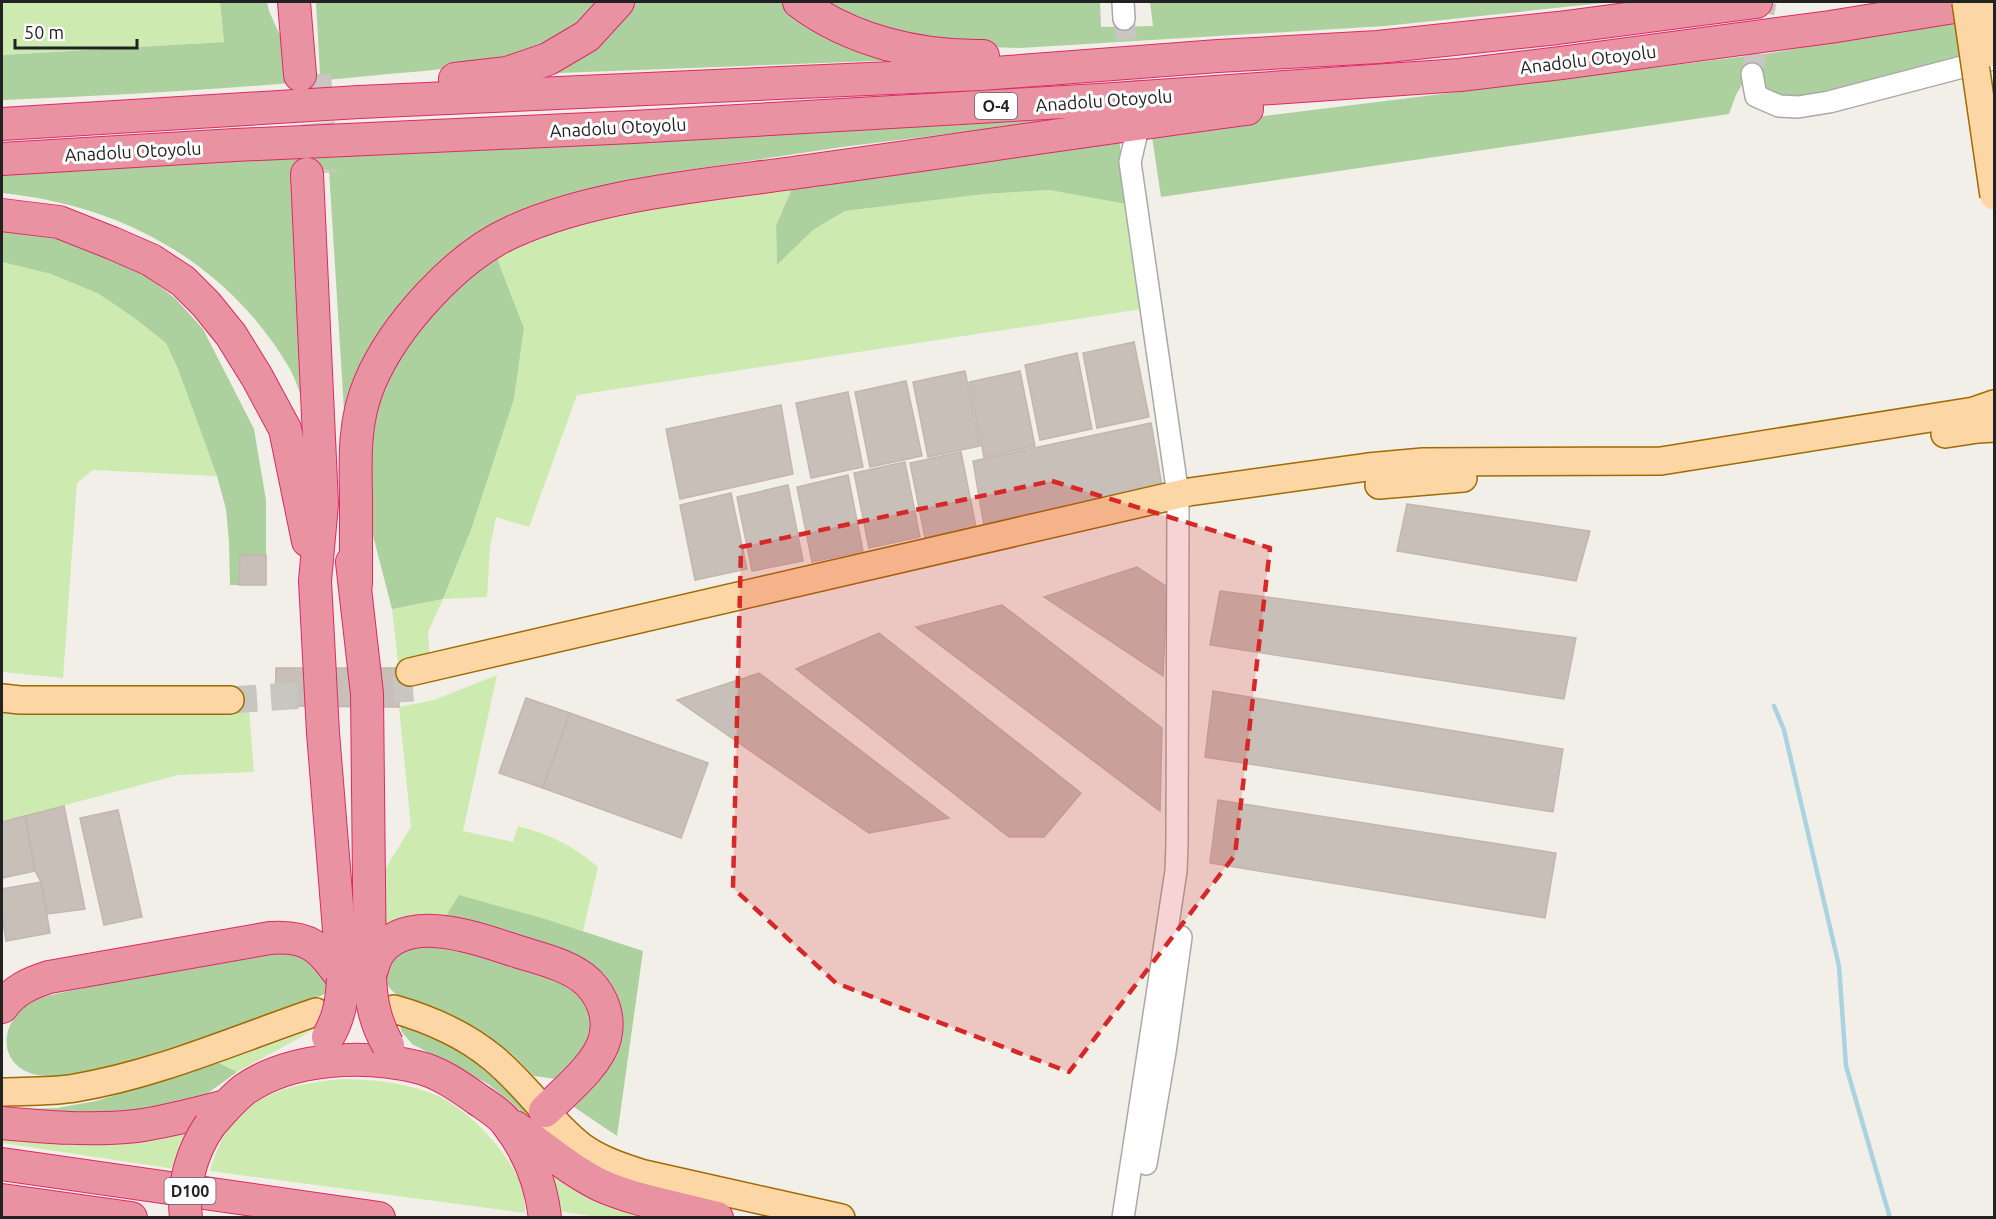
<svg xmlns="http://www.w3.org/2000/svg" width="1996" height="1219" font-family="Ubuntu,sans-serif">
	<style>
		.grass { fill: #cdebb0 }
		.forest { fill: #add19e }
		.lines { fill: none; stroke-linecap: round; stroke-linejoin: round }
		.stream { stroke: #aad3df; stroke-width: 4.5 }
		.building { fill: #c7bfb8; stroke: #c4b6ab; stroke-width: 1.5 }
		.minor-tunnel { stroke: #c8c6c1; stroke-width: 21; stroke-dasharray: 21 10; stroke-linecap: butt }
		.major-tunnel { stroke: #c8c6c1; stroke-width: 27; stroke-dasharray: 27 14; stroke-linecap: butt }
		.highway-tunnel { stroke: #c8c6c1; stroke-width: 32; stroke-dasharray: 32 16; stroke-linecap: butt }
		.minor-casing { stroke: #a9a9a9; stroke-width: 24 }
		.major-casing { stroke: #a06b00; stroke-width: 30 }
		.highway-casing { stroke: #dc2a67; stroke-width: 34 }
		.minor { stroke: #fff; stroke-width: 21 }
		.major { stroke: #fcd6a4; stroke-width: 27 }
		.highway { stroke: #e892a2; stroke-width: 32 }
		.major-bridge-casing { stroke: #a06b00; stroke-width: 30; stroke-linecap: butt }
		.highway-bridge-casing { stroke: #dc2a67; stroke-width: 34; stroke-linecap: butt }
		.major-bridge { stroke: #fcd6a4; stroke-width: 27 }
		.highway-bridge { stroke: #e892a2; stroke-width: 32 }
		.marked { fill: #d62828; fill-opacity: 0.2; stroke: #d62828; stroke-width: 4.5; stroke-dasharray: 12 8; stroke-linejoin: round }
		.labels { text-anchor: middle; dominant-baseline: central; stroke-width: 6; stroke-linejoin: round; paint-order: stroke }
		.shield { fill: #fff; stroke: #646464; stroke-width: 1.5 }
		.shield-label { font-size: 16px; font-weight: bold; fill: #222 }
		.street-label { font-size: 18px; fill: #222; stroke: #fff }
	</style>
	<rect width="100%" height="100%" fill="#f2efe9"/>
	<g class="grass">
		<path d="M2,2h218l4,40 -222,13z"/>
		<path d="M793,186l-17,40 1,39 36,-35 32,-19 140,-17 64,-4 77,14 16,105 -565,86 -48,132 -33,-10 -6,31 -3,49 -44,2 -15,33 2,27 -32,4 -6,-54 51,-10 28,-69 43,-131 10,-71 -26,-67 3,-7 21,-14 61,-21z"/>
		<path d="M2,262l49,12 48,20 38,26 29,23 12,26 39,107 -124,-6 -16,13 -14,195 -61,-6z"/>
		<path d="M497,675l-34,156 50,11 5,-16c33,9 54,19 80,41l-15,64 -34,-11 -90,-24 -18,28 -60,14 1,-64 29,-47 -12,-120 35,-7z"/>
		<path d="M2,701l231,9 16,-2 5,64 -76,3 -176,47z"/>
		<path d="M312,1030l-11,7 -64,35 -18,-9z"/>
		<path d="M341,1079c30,0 58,3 87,13 36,12 80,58 93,93 3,9 4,18 4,28l-315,-42c19,-71 64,-85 131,-92z"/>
		<path d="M194,1123l-19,46 -173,-26v-13z"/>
		<path d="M543,1156l139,61h-85l-39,-6z"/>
	</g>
	<g class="forest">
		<path d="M220,2h47l2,9 22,49 2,16 27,-2 -4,-72h283c-14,18 -36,34 -57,43 -54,24 -116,25 -174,31 -121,12 -244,19 -366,24v-45l222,-13z"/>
		<path d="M629,2h155l119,58 -370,14z"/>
		<path d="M812,2h288l1,25 52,-1 -3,-24h463l-228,24 -365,22 -63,-2 -39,-5z"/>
		<path d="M1994,14v38l-176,45 -32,1 -20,-5 -16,-22 -14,24 -7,19 -568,83 -10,-67 620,-77z"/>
		<path d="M1076,118l-234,29 -161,24 -80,17 -53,16 -192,173 -12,33 -15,-240 -30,2 5,231c-5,-11 -8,-23 -14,-34 -62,-106 -168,-164 -288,-176v-20l327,-20 434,-18z"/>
		<path d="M1119,137l7,67 -77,-14 -64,4 -140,17 -32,19 -36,35 -1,-39 17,-40z"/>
		<path d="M2,224l59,9 84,42 31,24 27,30 51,100 12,71v55h-26l-1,30h-9l-1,-43 -3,-33 -9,-33 -39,-107 -12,-26 -29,-23 -38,-26 -48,-20 -49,-12z"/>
		<path d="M501,254l-3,7 26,67 -10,71 -43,131 -28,69 -51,10 -21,-81 -3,-67 6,-40 11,-38 42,-66 37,-37z"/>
		<path d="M459,895l90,25 94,31 -26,185 -49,-33 40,-106 -167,-73z"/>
		<path d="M429,938l134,38 31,30 -2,43 -36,30 -22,-3 -23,-23 -23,-15 -85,-40c-19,-11 -18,-15 -19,-36z"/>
		<path d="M301,950l25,32 2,11c-58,22 -117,42 -177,61 -34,11 -70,25 -106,22 -25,-1 -44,-19 -37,-45 5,-17 15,-24 29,-33l157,-34z"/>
		<path d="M397,1017c35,17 70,34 101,59 22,19 40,44 56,68l-42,-41 -24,-19 -76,-40 -10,-12z"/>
		<path d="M219,1063l18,9 -40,29 -65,19 -113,-11 38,-1 39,-7z"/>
	</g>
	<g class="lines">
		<path class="stream" d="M1774,706l10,24 55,236 7,100 44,152"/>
	</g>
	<g class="building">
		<path d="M1134,342l15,75 -52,11 -14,-75z"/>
		<path d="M1077,353l15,76 -52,11 -15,-75z"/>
		<path d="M965,371l15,75 -52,11 -15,-75z"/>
		<path d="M1020,371l15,75 -51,11 -15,-75z"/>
		<path d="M906,381l16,75 -52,11 -15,-75z"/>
		<path d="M848,392l15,75 -52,11 -15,-75z"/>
		<path d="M781,405l12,69 -113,25 -14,-70z"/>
		<path d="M1151,423l11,63 -178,40 -11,-65z"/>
		<path d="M961,452l15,75 -51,11 -15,-75z"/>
		<path d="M905,462l15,75 -51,11 -15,-75z"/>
		<path d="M848,475l15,76 -51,11 -15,-75z"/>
		<path d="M788,485l15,76 -51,10 -15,-74z"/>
		<path d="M731,493l16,76 -52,11 -15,-75z"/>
		<path d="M1407,504l183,27 -14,50 -179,-30z"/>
		<path d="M240,555h26v30h-27z"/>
		<path d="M1137,567l30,20 -4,89 -119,-79z"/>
		<path d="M1220,591l356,47 -12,61 -354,-54z"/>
		<path d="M1002,605l160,123 -2,83 -244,-184z"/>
		<path d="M879,633l202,160 -37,44h-35l-213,-168z"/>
		<path d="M276,668h122l1,39 -124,-1z"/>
		<path d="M759,673l190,145 -80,15 -192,-133z"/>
		<path d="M1213,691l350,58 -10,63 -348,-55z"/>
		<path d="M526,698l44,15 -27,75 -44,-15z"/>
		<path d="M570,713l138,50 -27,75 -138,-50z"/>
		<path d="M1218,800l338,53 -11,65 -335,-55z"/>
		<path d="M64,806l21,103 -38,5 -6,-32 -6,-11 -10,-55z"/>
		<path d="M118,810l24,107 -38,8 -24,-107z"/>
		<path d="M25,816l10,55 -33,7v-56z"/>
		<path d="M41,882l9,51 -44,8 -4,-26v-26z"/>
	</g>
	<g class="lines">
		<g class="minor-tunnel">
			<path d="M1124,19l11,92"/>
			<path d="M1752,74l14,-72"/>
		</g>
		<path class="major-tunnel" d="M230,700l183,-12"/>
		<path class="highway-tunnel" d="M315,75l8,98"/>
		<g class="minor-casing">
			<g id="minor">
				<path d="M1123,2l1,17"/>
				<path d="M1752,74l4,22 23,10 19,1 31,-5 160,-42"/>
				<path d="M1146,1164l19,-112 16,-115"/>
				<path d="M1123,1218l53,-347 1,-27 1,-349 -48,-333 7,-30"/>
			</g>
		</g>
		<g class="major-casing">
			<g id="major">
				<path d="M1945,434l33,-5 16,-1"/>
				<path d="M1379,485l84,-7"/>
				<path d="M410,672l779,-180 179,-25 55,-5 238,-1 313,-50 20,-7"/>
				<path d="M2,698l18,2h210"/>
				<path d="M394,1009c35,10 70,25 99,49 32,26 55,62 88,88 19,14 41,21 63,28l197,44"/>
				<path d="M2,1092c24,-1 49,0 73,-4 83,-14 162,-49 241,-76"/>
			</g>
		</g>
		<g class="highway-casing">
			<g id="highway">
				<path d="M294,2l6,73"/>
				<path d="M799,2c52,39 120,55 184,54"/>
				<path d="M455,79l52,-6 41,-14 39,-23 31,-34"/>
				<path d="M2,124l357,-22 622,-28 237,-18 160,-9 180,-19 198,-26"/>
				<path d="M2,159l233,-14 398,-18 466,-27 361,-25 101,-12 269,-36 155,-25"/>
				<path d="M307,174l15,330 -7,77 8,152 20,246"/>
				<path d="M2,215l57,7 53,21 39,17 32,21 23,23 25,31 26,42 28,52 23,112"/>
				<path d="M352,562l15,132 3,282"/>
				<path d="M356,584c0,-29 0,-59 0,-88 -1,-39 -2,-77 14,-114 24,-56 86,-125 142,-150 87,-40 207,-48 302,-62 144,-20 288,-42 433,-61"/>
				<path d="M370,975c3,-7 4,-15 8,-21 29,-44 103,-14 141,-2 23,7 53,14 70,31 14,15 21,34 16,55 -6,26 -41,54 -60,73"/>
				<path d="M2,1007c12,-17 28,-24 47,-30l221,-39c41,-3 50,10 73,41"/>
				<path d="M2,1123c43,4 90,8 134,3 30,-4 60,-12 90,-20"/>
				<path d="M210,1125c11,-13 22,-26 35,-36 47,-32 119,-35 172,-22 22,5 43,20 60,32 10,7 22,14 29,23 22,28 35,60 39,96"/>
				<path d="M515,1127c28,20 55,43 85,58 35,16 80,23 117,33"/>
				<path d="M2,1164l377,54"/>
				<path d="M2,1200l129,18"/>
			</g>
		</g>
		<use href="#minor" class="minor"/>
		<use href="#major" class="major"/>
		<use href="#highway" class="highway"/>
		<g class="major-bridge-casing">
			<g id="major-bridge">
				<path d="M1966,2l28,194"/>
				<path d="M1985,2l6,51"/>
			</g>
		</g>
		<g class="highway-bridge-casing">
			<g id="highway-bridge">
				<path d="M370,976c1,26 5,46 18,69"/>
				<path d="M328,1037c11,-19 14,-36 15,-58"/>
				<path d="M186,1218c-4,-33 6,-67 24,-93"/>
			</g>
		</g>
		<use href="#major-bridge" class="major-bridge"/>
		<use href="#highway-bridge" class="highway-bridge"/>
	</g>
	<path class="marked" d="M1052,481l218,67 -35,307 -166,217 -233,-89 -103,-95 8,-341z"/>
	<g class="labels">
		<g class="shield">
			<rect x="975" y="93" width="42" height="26" rx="4.5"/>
			<rect x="164.5" y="1178" width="51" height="26" rx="4.5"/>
		</g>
		<g class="shield-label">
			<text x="996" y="106">O-4</text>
			<text x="190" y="1191">D100</text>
		</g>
		<g class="street-label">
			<text transform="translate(1588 59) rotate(-7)">Anadolu Otoyolu</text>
			<text transform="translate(1104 100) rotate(-4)">Anadolu Otoyolu</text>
			<text transform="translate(618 127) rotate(-3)">Anadolu Otoyolu</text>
			<text transform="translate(133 151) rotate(-3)">Anadolu Otoyolu</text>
		</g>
	</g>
	<rect width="1996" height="1219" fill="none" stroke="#222222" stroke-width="6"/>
	<path d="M15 39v9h122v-9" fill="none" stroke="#222222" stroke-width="3"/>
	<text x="24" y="39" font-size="18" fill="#222222" stroke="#ffffff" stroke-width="4.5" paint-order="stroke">50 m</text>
</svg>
